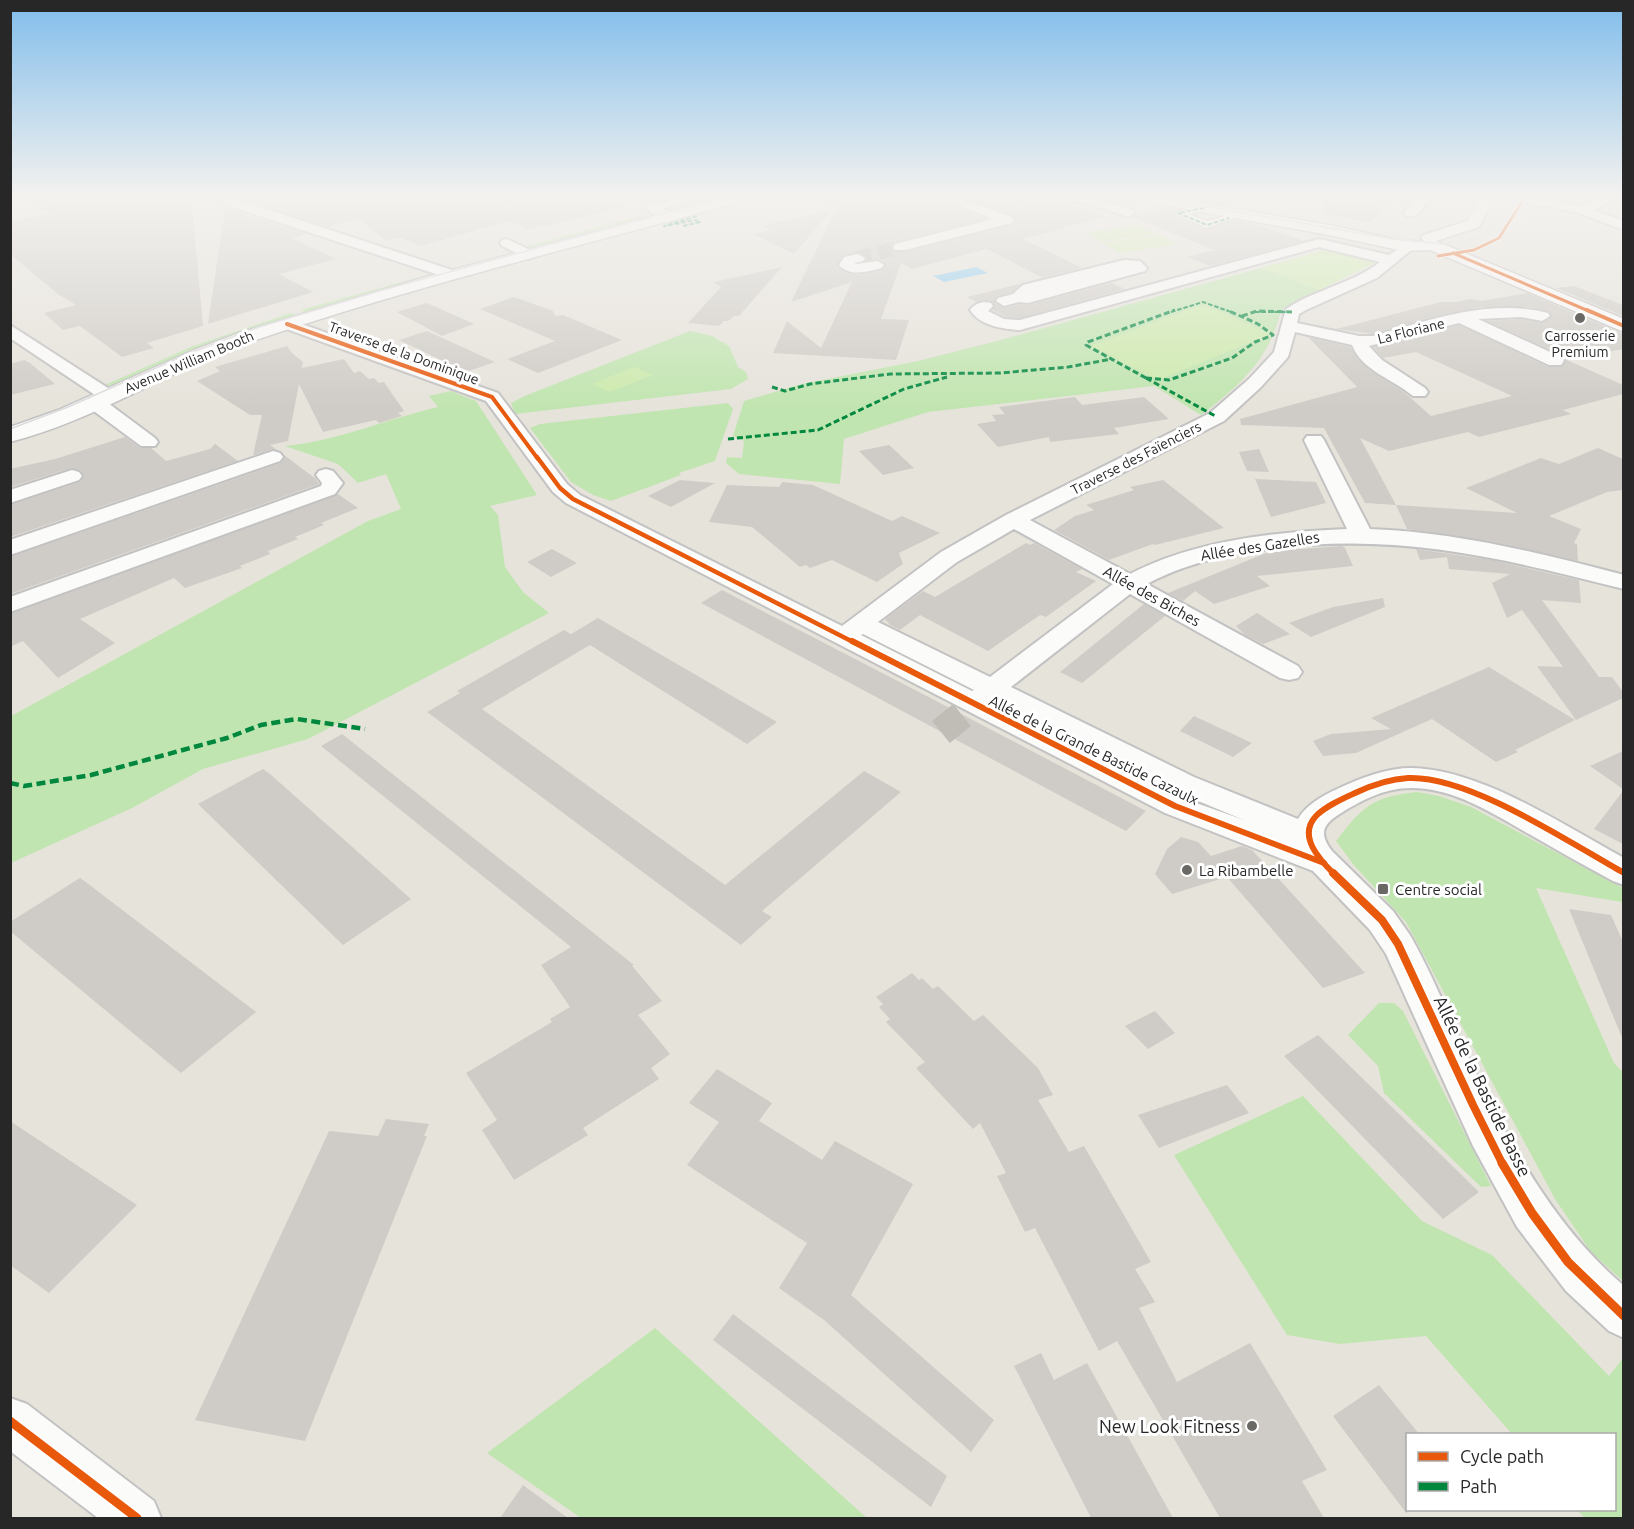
<svg xmlns="http://www.w3.org/2000/svg" width="1634" height="1529" font-family="Ubuntu,sans-serif">
	<style>
		.green { fill: #c1e5b0 }
		.pitch { fill: #cdeaad }
		.water { fill: #88caef }
		.building { fill: #cfccc7; fill-rule: evenodd }
		.lines { fill: none; stroke-linecap: round; stroke-linejoin: round }
		.minor-tunnel-far1 { stroke: #c0bdb7; stroke-width: 14; stroke-dasharray: 14 7; stroke-linecap: butt }
		.minor-tunnel { stroke: #c0bdb7; stroke-width: 28; stroke-dasharray: 28 14; stroke-linecap: butt }
		.pedestrian-casing { stroke: #c3c2c2; stroke-width: 4 }
		.minor-casing { stroke: #c3c2c2; stroke-width: 4 }
		.tertiary-casing { stroke: #c3c2c2; stroke-width: 3 }
		.pedestrian { fill: #fbfbfa; fill-rule: evenodd }
		.minor { fill: #fbfbfa; fill-rule: evenodd }
		.tertiary { fill: #fbfbfa; fill-rule: evenodd }
		.tram { stroke: #dcdbdd; stroke-width: 1.5 }
		.quiet-far2 { stroke: #00873e; stroke-width: 2; stroke-dasharray: 4.5 2; stroke-linecap: butt }
		.quiet-far1 { stroke: #00873e; stroke-width: 3; stroke-dasharray: 6 3; stroke-linecap: butt }
		.quiet { stroke: #00873e; stroke-width: 4.5; stroke-dasharray: 9 4.5; stroke-linecap: butt }
		.cycleway-far5-casing { stroke: #fff; stroke-width: 4.5 }
		.cycleway-far4-casing { stroke: #fff; stroke-width: 6 }
		.cycleway-far3-casing { stroke: #fff; stroke-width: 8 }
		.cycleway-far2-casing { stroke: #fff; stroke-width: 10 }
		.cycleway-far1-casing { stroke: #fff; stroke-width: 11 }
		.cycleway-casing { stroke: #fff; stroke-width: 13 }
		.cycleway-far5 { stroke: #e8590c; stroke-width: 3 }
		.cycleway-far4 { stroke: #e8590c; stroke-width: 4 }
		.cycleway-far3 { stroke: #e8590c; stroke-width: 4.5 }
		.cycleway-far2 { stroke: #e8590c; stroke-width: 6 }
		.cycleway-far1 { stroke: #e8590c; stroke-width: 8 }
		.cycleway { stroke: #e8590c; stroke-width: 9 }
		.poi-dot { fill: #6a6966; stroke: #fff; stroke-width: 2 }
		.labels { text-anchor: middle; dominant-baseline: central; stroke-width: 6; stroke-linejoin: round; paint-order: stroke }
		.far-street-label { font-size: 14px; fill: #272727; stroke: #fff }
		.far-poi-label { font-size: 14px; fill: #272727; stroke: #fff }
		.street-label { font-size: 15px; fill: #272727; stroke: #fff }
		.poi-label { font-size: 15px; fill: #272727; stroke: #fff; text-anchor: start }
		.near-street-label { font-size: 18px; fill: #272727; stroke: #fff }
		.near-poi-label { font-size: 18px; fill: #272727; stroke: #fff; text-anchor: end }
	</style>
	<rect width="100%" height="100%" fill="#e6e3db"/>
	<g class="green">
		<path d="M645,214h8l4,3 -123,33 -11,-3z"/>
		<path d="M1261,268l59,22 -23,10 -16,10c-11,49 -42,76 -80,105l-47,-29 -226,26 -84,27 -4,45 -101,-10 -13,-11 1,-6 15,1 2,-17 -11,-5 11,-35 58,-17 116,-23 79,-20z"/>
		<path d="M437,272l3,2 -130,40 -9,-4z"/>
		<path d="M291,313l9,4 -182,69 -13,-1 88,-39z"/>
		<path d="M690,331l22,5 17,10 9,21 8,5 2,7 -17,10 -216,25 -4,-11 16,-8z"/>
		<path d="M451,391l25,10 61,94 -47,11 8,9 7,52 18,25 26,21 -241,126 -105,30 -71,39 -121,55v-147l357,-195 33,-12 -15,-35 -28,9 -20,-19 -53,-18c52,-5 102,-27 153,-39l-9,-11z"/>
		<path d="M728,403l5,6 -18,52 -36,12 2,2 -70,26 -18,-6 -22,-13 -41,-54 10,-4z"/>
		<path d="M1417,792l22,4 32,11 152,81v17l-1,-3 -86,-14 78,175 9,9v209l-32,-29 -36,-53 -149,-277 -53,-58 -17,-23c27,-35 36,-44 81,-49z"/>
		<path d="M1379,1003h15l9,8 88,175 -10,1 -97,-94 -6,-27 -30,-31z"/>
		<path d="M1303,1096l119,125 70,34 117,121 14,-18v160h-38l-8,-8h37v-76h-102l-86,-98 -86,8 -53,-9 -113,-180z"/>
		<path d="M655,1328l212,190h-286l-94,-65z"/>
	</g>
	<g class="pitch">
		<path d="M1139,225l18,9 -56,8 -16,-10z"/>
		<path d="M1159,235l18,9 -57,9 -17,-10z"/>
		<path d="M1328,249l44,10 4,3 -56,28 -59,-22z"/>
		<path d="M1203,304l68,30 -113,46 -68,-34z"/>
		<path d="M634,367l19,8 -43,17 -18,-8z"/>
	</g>
	<path class="water" d="M976,267l12,6 -44,9 -11,-6z"/>
	<g class="building">
		<path d="M10,194h181l12,132 -56,17 7,5 -32,9 -42,-31 -17,4 -19,-17 32,-8 -18,-11 -48,-40v-33l43,-8z"/>
		<path d="M276,194h176l1,4 29,8 40,-12h72l30,13 -97,23 -17,-9 -89,25 -21,-8 -14,3 -27,-23 -30,9 -79,-26z"/>
		<path d="M814,194h115l57,25 -92,23 -3,6 4,4h11l107,-27 3,-4 -3,-6 -57,-21h20l37,11 8,-4 1,-3 15,-4 68,23 -82,22 59,29 -60,15 -10,9 -16,5 -1,6 10,5 14,-4 10,1 82,-22 14,6 -105,29 -14,-1 -14,-7 3,-4 -4,-5 -14,1 -10,-5 76,-19 -56,-29 -75,20 -11,-6 -20,56 28,1 -13,40 -123,-7 14,-32 34,27 31,-66 -61,20 45,-93zM858,252l8,4v4l12,-1 7,4 1,3 -3,4 -24,5 -12,-2 -9,-6 4,-11z"/>
		<path d="M1231,194h3l-3,12 -29,-5z"/>
		<path d="M1325,194h69l-24,28 -46,-8z"/>
		<path d="M225,208l82,26 -15,4 44,21 -57,15 34,18 -105,32z"/>
		<path d="M1169,208l8,2 -6,2 1,3 34,15 29,-10 20,4 49,17 -94,25 -23,-9 28,-7 -83,-33z"/>
		<path d="M832,210l-38,44 -41,-20 17,-4 -9,-4z"/>
		<path d="M782,267l-43,49h-5l-6,5h-4l-5,5 -31,-3 33,-36 -7,-5z"/>
		<path d="M1574,286l49,19v11l-67,-28z"/>
		<path d="M1527,293l96,41v15l-56,11 56,25v9l-60,16 8,4 -92,23 -11,-5 -79,19 -29,-13 36,67 -31,-2 -41,-75 -83,-3 -1,-6 117,-32 -49,-50 42,10 5,8 14,15 35,22 27,24 81,-20 -96,-44 -33,6 -10,-11 86,-22 89,42h13l5,-6 -4,-6 -75,-34 34,-2 21,4 10,-7 -4,-5 -22,-4h-45l-44,9 -64,18 -37,-5 105,-27h16l12,-3 13,2z"/>
		<path d="M514,297l39,14 2,5 8,-1 59,25 -84,33 -31,-14 48,-18 -75,-32z"/>
		<path d="M427,303l47,21 -32,12 -45,-24z"/>
		<path d="M427,331l68,31 -29,10 -67,-32z"/>
		<path d="M287,346l6,8 10,8 -1,6 42,-9 10,14 6,-2 9,8 5,-1 5,5 5,-1 20,29 -6,2 4,3 -23,7 -3,-3 -53,12 -24,-48 -11,57 -18,4 7,5 -5,-1 -19,6 9,-40h-12l-53,-34 23,-10 -5,-4z"/>
		<path d="M24,360l6,3 25,21 -45,11v-31z"/>
		<path d="M1075,397l7,8 62,-8 25,22 -55,9 5,6 -69,8 -1,-5 -51,10 -21,-23 19,-3 -4,-6 13,-1 -6,-7z"/>
		<path d="M125,437l15,11h11l15,13 44,-12 5,-5 23,17 -228,76v-32l70,-23 4,-6 -4,-6 -9,-2 -61,19v-18l45,-10z"/>
		<path d="M889,445l25,23 -31,7 -24,-24z"/>
		<path d="M1598,448l25,11v31l-16,2 -58,24 32,13 -7,14 3,1 1,17 -80,-18 -91,-14 -11,-24 121,8 -51,-25 75,-30 18,6z"/>
		<path d="M1259,449l10,23 -22,-1 -8,-19z"/>
		<path d="M284,455l32,24 3,5 -309,110v-37l271,-94 4,-5z"/>
		<path d="M1255,479l61,3 10,21 -55,14z"/>
		<path d="M680,480l35,3 -44,24 -23,-11z"/>
		<path d="M1163,480l61,48 -69,17 -2,-1 -44,16 -55,-30 21,-14 19,-6 -8,-5 48,-15 -4,-3z"/>
		<path d="M782,482l31,3 79,36 10,-5 38,17 -41,20 4,11 -26,18 -45,-22 -22,8 -4,-3 -6,2 -48,-40 -43,-5 18,-37 52,2z"/>
		<path d="M338,494l20,14 -37,15 3,2 -29,12 3,2 -30,12 2,3 -30,12 2,2 -57,20 -11,-10 -94,41 35,24 -57,35 -35,-37 -13,6v-33z"/>
		<path d="M1026,543l4,2 4,-2 48,26 -6,3 20,9 -50,36 -6,-2 -52,36 -68,-36 -20,15 -10,-5 -5,-6 38,-28 12,6z"/>
		<path d="M1342,546l3,2 8,18 -96,10 13,10 -56,18 -19,-13 -12,10 -15,-8 103,-42z"/>
		<path d="M552,549l25,14 -26,14 -24,-15z"/>
		<path d="M1416,549l75,11 88,20 2,23 -39,-3 57,77h13l11,15v6l-47,22 -39,-54 26,1 -41,-57 -15,8 -15,-35 18,-9 -61,-5 -2,-12 -27,3z"/>
		<path d="M722,590l224,116 200,105 -20,20 -425,-228z"/>
		<path d="M1383,598l2,9 -74,30 -22,-14 44,-16z"/>
		<path d="M1144,604l21,12 -83,67 -22,-11z"/>
		<path d="M1257,613l33,21 -27,10 -18,-9 -9,-9z"/>
		<path d="M598,618l179,104 -30,22 -157,-99 -108,64 243,176 139,-114 37,21 -139,119 10,6 -31,28 -314,-233 33,-19 -3,-2 107,-61 12,7 -5,-3z"/>
		<path d="M1489,667l86,53 -60,30 3,2 -22,10 -64,-43 -76,34 -33,3 -10,-15 18,-7 60,-5 -20,-11z"/>
		<path d="M1194,716l58,27 -19,14 -53,-26z"/>
		<path d="M342,734l292,231 -2,1 30,35 -24,14 32,39 -19,14 8,11 -76,49 5,7 -74,45 -32,-50 15,-10 -31,-47 86,-51 -2,-3 20,-12 -29,-42 30,-18 -250,-201z"/>
		<path d="M1623,751v38l-33,-23z"/>
		<path d="M263,769l7,5 141,125 -68,46 -145,-141z"/>
		<path d="M1623,791v53l-29,-15z"/>
		<path d="M1181,837l17,5 13,14 31,-10 10,4 113,123 -42,15 -96,-111 -55,17 -17,-20 12,-25z"/>
		<path d="M80,878l7,5 169,129 -75,61 -171,-142v-9z"/>
		<path d="M1569,909l42,6 12,27v98z"/>
		<path d="M912,973l7,7 3,-2 11,11 5,-3 36,35 9,-6 55,53 15,27 -15,5 31,52 15,-6 67,116 -16,7 20,33 -16,6 38,74 73,-39 77,127 -25,11 22,37h-104l-103,-177 -18,10 -64,-123 -10,4 -28,-56 9,-3 -26,-50 -7,6 -57,-61 9,-6 -39,-40 4,-3 -11,-12 4,-3 -7,-7z"/>
		<path d="M1155,1011l20,22 -27,16 -23,-23z"/>
		<path d="M1318,1035l161,157 -36,27 -159,-163z"/>
		<path d="M717,1069l55,34 -13,18 63,39 13,-19 78,43 -62,111 143,125 -23,32 -147,-132 -45,-32 28,-45 -120,-78 32,-43 -30,-19z"/>
		<path d="M1227,1085l22,28 -90,35 -21,-33z"/>
		<path d="M386,1119l43,5 -5,12h3l-122,305 -110,-21 134,-289 49,5z"/>
		<path d="M10,1121l127,84 -88,88 -39,-28z"/>
		<path d="M733,1314l214,162 -16,31 -218,-167z"/>
		<path d="M1041,1353l13,27 33,-17 86,155h-82l-77,-152z"/>
		<path d="M1379,1385l40,49h-12v80l-74,-98z"/>
		<path d="M523,1485l45,33h-68z"/>
	</g>
	<g class="lines">
		<path class="minor-tunnel-far1" d="M858,258l42,-11"/>
		<path class="minor-tunnel" d="M941,732l21,-17"/>
		<g class="pedestrian-casing">
			<path id="pedestrian" d="M1204,205l5,3 -1,2 -19,4 18,7 22,-6 5,3 -27,10 -34,-15z"/>
		</g>
		<g class="minor-casing">
			<g id="minor">
				<path d="M208,194h19l12,6 219,72 2,3 -7,4 -5,-1 -219,-72z"/>
				<path d="M685,194h20l-42,15 13,8 -2,3c-10,2 -21,-4 -27,-12l2,-3z"/>
				<path d="M931,194h18l63,23 2,3 -2,3 -107,27h-10l-2,-3 2,-3 98,-25z"/>
				<path d="M995,194h18l7,5 -6,4z"/>
				<path d="M1056,194c28,0 50,7 77,16l2,3 -7,4 -35,-12 -35,-8z"/>
				<path d="M1422,194h13l-19,22h-10l-2,-3 2,-3z"/>
				<path d="M1497,194h26l57,12 25,-12h17l-29,16 31,11v9l-45,-17 -76,-15z"/>
				<path d="M507,239l27,13 2,3 -7,4 -27,-13 -2,-3 2,-3z"/>
				<path d="M1319,239l70,16 19,-12 7,4 -38,31 -71,32 -7,4 -2,9 62,13h14c57,-16 115,-38 175,-23l2,3 -8,5 -21,-4 -43,2 83,38 3,4 -3,4h-12l-90,-42 -90,23 13,14 43,28 3,4 -3,4h-12c-20,-17 -51,-25 -61,-51l-57,-13 -7,25 -27,30 -37,34 -194,99 100,54c66,-34 144,-42 217,-45l-43,-89 3,-4h14l3,4 46,89c86,3 170,24 254,46v14c-123,-31 -227,-57 -355,-40 -42,5 -85,15 -122,35l151,82 4,6 -4,6 -9,2 -9,-2 -150,-84 -119,93 183,90 104,42c10,-17 30,-26 48,-34 20,-9 43,-17 65,-17 70,1 152,57 213,90v27l-11,-4c-28,-15 -56,-31 -84,-47 -37,-21 -75,-46 -118,-46 -27,0 -51,13 -73,27 -17,11 -18,20 -6,36l61,60 17,24c19,33 33,68 49,102 42,91 88,183 165,249v52l-15,-7 -43,-40 -49,-64 -44,-81 -87,-192 -16,-24 -57,-59 -148,-58 -599,-310 -13,-11 -67,-91 -205,-74 -2,-3 2,-3h12l205,72 69,91 13,11 262,131 99,-74 65,-37 204,-102 39,-34 25,-27 12,-43c30,-20 66,-25 94,-47l-61,-15 -299,83c-17,-1 -40,-4 -50,-20 5,-7 13,-9 21,-7l2,3 -5,5 16,8 16,1zM1014,529l99,55 -123,93 -112,-55 79,-60zM863,634l111,56 -2,1 -111,-56zM995,700l179,91 70,29 -59,-21 -192,-97z"/>
				<path d="M858,254l7,4 -2,3 -9,2 3,1 20,-3 7,4 -2,3c-15,4 -32,9 -43,-3l5,-8z"/>
				<path d="M1124,260l16,1 7,7 -2,3 -117,32 -9,-1 -15,4 -8,-5 2,-3 15,-4 10,-9z"/>
				<path d="M10,325l104,67 3,4 -3,4h-10l51,38 3,4 -3,4h-14l-54,-40 -2,-4 2,-4 11,-1 -88,-59z"/>
				<path d="M273,451l7,2 3,4 -3,4 -270,94v-15z"/>
				<path d="M326,469l7,2 10,12 -8,11 -325,118v-15l311,-111 1,-3 -6,-8 3,-4z"/>
				<path d="M72,470l7,2 3,4 -3,4 -69,23v-13z"/>
				<path d="M10,1398l17,6 127,97 7,17h-63l-88,-67z"/>
			</g>
		</g>
		<g class="tertiary-casing">
			<g id="tertiary">
				<path d="M736,194h25l-2,3c-169,46 -340,88 -506,144 -82,28 -157,79 -243,101v-15l48,-17 136,-60 45,-17 187,-56z"/>
				<path d="M1118,194h33l183,32 69,15h21l-3,-3 2,-3 44,-14 15,-27h14l-17,33 -43,14 188,78v13l-194,-82 -27,1 -69,-15 -209,-38z"/>
			</g>
		</g>
		<use href="#pedestrian" class="pedestrian"/>
		<use href="#minor" class="minor"/>
		<use href="#tertiary" class="tertiary"/>
		<g class="tram">
			<path d="M1136,194l257,45 50,5 25,-3 22,-8 25,-39"/>
			<path d="M10,429l58,-22 124,-55 67,-25 120,-36 357,-97"/>
		</g>
		<g class="quiet-far2">
			<path d="M1204,208l-26,5 29,12 22,-7"/>
			<path d="M683,226l17,-4 -4,-2 -32,6 33,-10"/>
			<path d="M1171,312l32,-10 28,10"/>
			<path d="M1255,312h31"/>
		</g>
		<g class="quiet-far1">
			<path d="M1242,316l15,-5 35,1"/>
			<path d="M1146,378l23,2 63,-22 23,-16 18,-7 -15,-11 -31,-14"/>
			<path d="M1146,378l71,39"/>
			<path d="M1146,378l-60,-33 2,-3 87,-32"/>
			<path d="M772,387l13,4 25,-7 80,-10 110,-1 68,-6 44,-8"/>
			<path d="M728,439l90,-9 86,-41 43,-12"/>
		</g>
		<path class="quiet" d="M10,783l14,3 67,-11 136,-37 34,-13 36,-6 68,10"/>
		<g class="cycleway-far5-casing">
			<g id="cycleway-far5">
				<path d="M1453,253l138,59"/>
				<path d="M1438,256l36,-6 25,-12 28,-44"/>
			</g>
		</g>
		<g class="cycleway-far4-casing">
			<g id="cycleway-far4">
				<path d="M1587,310l37,16"/>
				<path d="M287,324l205,73 46,62"/>
			</g>
		</g>
		<g class="cycleway-far3-casing">
			<path id="cycleway-far3" d="M537,457l23,31 13,11 282,144"/>
		</g>
		<g class="cycleway-far2-casing">
			<g id="cycleway-far2">
				<path d="M852,641l323,165 149,57"/>
				<path d="M1334,874c-14,-14 -37,-38 -18,-58 10,-10 26,-17 39,-23 17,-8 34,-14 53,-15 61,-3 162,65 216,95"/>
			</g>
		</g>
		<g class="cycleway-far1-casing">
			<path id="cycleway-far1" d="M1333,873l49,47 16,24 75,161 30,60"/>
		</g>
		<g class="cycleway-casing">
			<g id="cycleway">
				<path d="M1502,1163l30,50 36,49 56,54"/>
				<path d="M10,1421l127,97"/>
			</g>
		</g>
		<use href="#cycleway-far5" class="cycleway-far5"/>
		<use href="#cycleway-far4" class="cycleway-far4"/>
		<use href="#cycleway-far3" class="cycleway-far3"/>
		<use href="#cycleway-far2" class="cycleway-far2"/>
		<use href="#cycleway-far1" class="cycleway-far1"/>
		<use href="#cycleway" class="cycleway"/>
	</g>
	<linearGradient id="sky" x2="0" y2="1"><stop stop-color="#81bdeb"/><stop offset="0.48" stop-color="#f4f2ef"/><stop offset="1" stop-color="#f4f2ef" stop-opacity="0"/></linearGradient>
	<rect width="1634" height="408" fill="url(#sky)"/>
	<g class="poi-dot">
		<circle cx="1580" cy="318" r="6"/>
		<circle cx="1187" cy="870" r="6"/>
		<rect x="1377" y="883" width="12" height="12" rx="3"/>
		<circle cx="1252" cy="1426" r="6"/>
	</g>
	<g class="labels">
		<g class="far-street-label">
			<text transform="translate(1411 331) rotate(-14)">La Floriane</text>
			<text transform="translate(404 353) rotate(20)">Traverse de la Dominique</text>
			<text transform="translate(189 362) rotate(-23)">Avenue William Booth</text>
			<text transform="translate(1136 458) rotate(-27)">Traverse des Faïenciers</text>
		</g>
		<g class="far-poi-label">
			<text x="1580" y="336">Carrosserie<tspan x="1580" dy="16">Premium</tspan></text>
		</g>
		<g class="street-label">
			<text transform="translate(1260 546) rotate(-9)">Allée des Gazelles</text>
			<text transform="translate(1152 596) rotate(29)">Allée des Biches</text>
			<text transform="translate(1094 750) rotate(26)">Allée de la Grande Bastide Cazaulx</text>
		</g>
		<g class="poi-label">
			<text x="1199" y="870">La Ribambelle</text>
			<text x="1395" y="889">Centre social</text>
		</g>
		<g class="near-street-label">
			<text transform="translate(1483 1086) rotate(64)">Allée de la Bastide Basse</text>
		</g>
		<g class="near-poi-label">
			<text x="1240" y="1426">New Look Fitness</text>
		</g>
	</g>
	<rect width="1634" height="1529" fill="none" stroke="#272727" stroke-width="24"/>
	<rect x="1406" y="1433" width="210" height="78" fill="#ffffff" stroke="#a9a9a9" stroke-width="1.5"/>
	<rect x="1418" y="1452" width="30" height="9" fill="#e8590c" stroke="#a9a9a9" stroke-width="1.5"/>
	<text x="1460" y="1463" font-size="18" fill="#272727">Cycle path</text>
	<rect x="1418" y="1482" width="30" height="9" fill="#00873e" stroke="#a9a9a9" stroke-width="1.5"/>
	<text x="1460" y="1493" font-size="18" fill="#272727">Path</text>
</svg>
